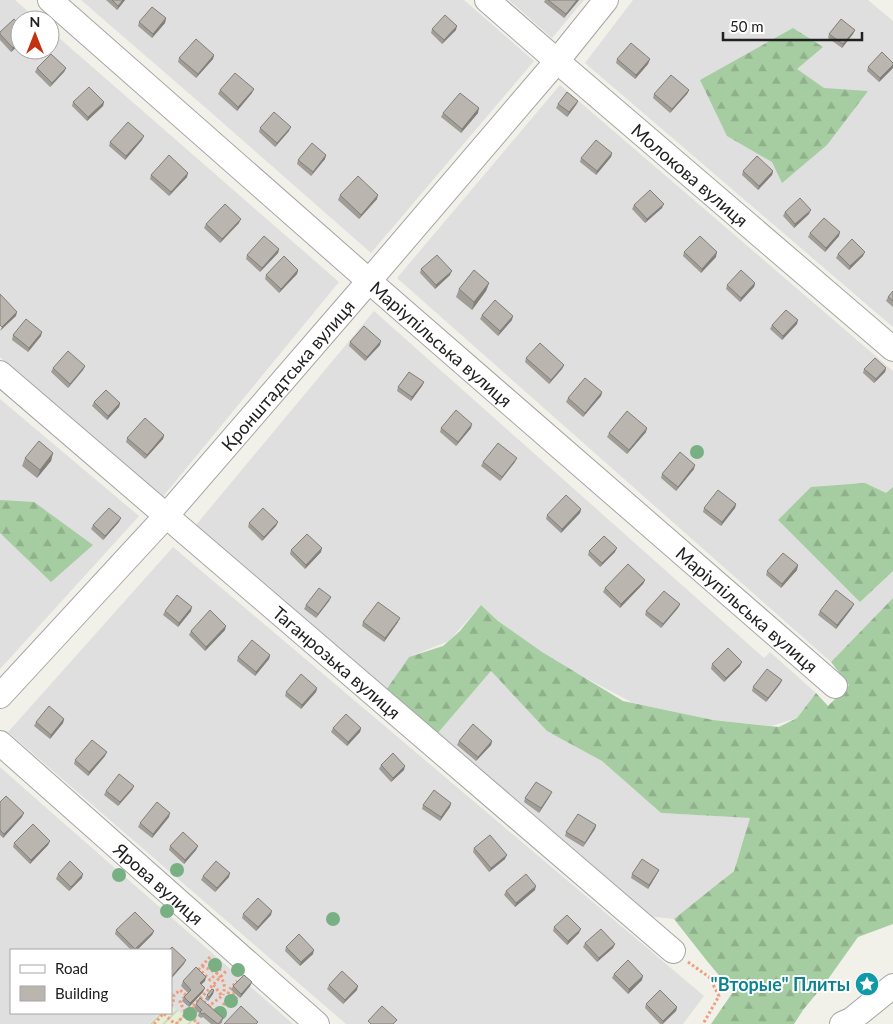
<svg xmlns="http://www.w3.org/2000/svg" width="893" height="1024" font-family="Lato,sans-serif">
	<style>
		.residential { fill: #dfdfdf; fill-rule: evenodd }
		.farmland { fill: url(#farmland-furrows) }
		.forest { fill: url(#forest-firs) }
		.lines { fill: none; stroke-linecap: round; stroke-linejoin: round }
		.minor-casing { stroke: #a5a5a5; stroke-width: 26 }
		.path { stroke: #ef9d7c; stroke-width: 3; stroke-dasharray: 2.5 2.5; stroke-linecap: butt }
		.minor { stroke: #fff; stroke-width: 24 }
		.tree { fill: #78af83 }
		.wall { fill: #a09d96 }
		.shaded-wall { fill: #827f7a }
		.building { fill: #bab6af; stroke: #827f7a }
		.labels { text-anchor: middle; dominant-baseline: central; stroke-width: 4; stroke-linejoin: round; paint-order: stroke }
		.street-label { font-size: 18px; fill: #212121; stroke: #fff }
		.culture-label { font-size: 18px; font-weight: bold; fill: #0d838f; stroke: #fff; text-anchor: end }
	</style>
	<defs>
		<pattern id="farmland-furrows" width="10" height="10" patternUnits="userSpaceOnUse" patternTransform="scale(1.25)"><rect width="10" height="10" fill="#e7eed6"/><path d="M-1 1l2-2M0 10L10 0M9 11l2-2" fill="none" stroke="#c6ccb7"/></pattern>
		<pattern id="forest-firs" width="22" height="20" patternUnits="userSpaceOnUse" patternTransform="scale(1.25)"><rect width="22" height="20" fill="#a6cda1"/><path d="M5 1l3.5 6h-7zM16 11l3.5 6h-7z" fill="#8fb08a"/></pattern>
	</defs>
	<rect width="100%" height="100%" fill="#f1f0e9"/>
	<g class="residential">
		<path d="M0,0h15l23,20h-18v30h30v-20l289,252 -178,217 -161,-142z"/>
		<path d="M81,0h383l70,61 -163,192 -164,-144z"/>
		<path d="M509,0h75l-32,38z"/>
		<path d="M633,0h235l25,21v306l-308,-264z"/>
		<path d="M560,85l333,286v227l-62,64 -434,-384z"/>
		<path d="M374,311l390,347 6,-6 46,41 -19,25 -26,8 -58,-6 -80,-17 -81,-43 -54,-39 -17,-16 -32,36 -40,16 -23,33 -190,-165z"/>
		<path d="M0,399l139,117 -139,153z"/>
		<path d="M173,547l531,449 -21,28h-337l-338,-292z"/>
		<path d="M491,671l56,59 55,31 59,52 90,5 -17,52 -31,29 -29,20 -28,-3 -209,-182z"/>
		<path d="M0,767l43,38 250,219h-293zM11,950h160v63h-160z"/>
	</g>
	<path class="farmland" d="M171,1006l25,18h-47l10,-11h12z"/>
	<g class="forest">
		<path d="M793,28l30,19 -26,22 27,19 44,3 -41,54 -45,38 -10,-21 -45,-26 -27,-56z"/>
		<path d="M865,483l21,10 7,-6v84l-33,31 -82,-82 33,-33z"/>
		<path d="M0,500l34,2 59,43 -42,37 -51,-49z"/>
		<path d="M893,598v326l-35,13 -32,45 -23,28 -9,14h-83l22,-32 -26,-31 -33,-42 60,-48 16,-53 -89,-5 -59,-52 -55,-30 -56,-60 -54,63 -51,-44 23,-33 34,-11 17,-15 21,-26 17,16 44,31 81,49 90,19 66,7 18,-9 19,-25 12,13 21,-21 -18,-23z"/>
	</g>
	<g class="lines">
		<g class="minor-casing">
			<g id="minor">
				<path id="s1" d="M50,0l319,281 466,405"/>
				<path id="s2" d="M487,0l70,61 336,288"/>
				<path id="s3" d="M0,373l673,578"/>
				<path id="s4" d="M0,696l166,-180 203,-235 188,-220 49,-61"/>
				<path id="s5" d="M0,743l317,281"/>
				<path d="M842,1024l9,-4 42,-34"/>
			</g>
		</g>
		<g class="path">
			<path d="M210,957l-11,12 11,11 7,-7c7,8 9,12 6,22"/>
			<path d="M688,962l21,15 10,19 -16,28"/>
			<path d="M202,966l15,7 5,-6"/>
			<path d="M228,994l1,-4 8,-9"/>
			<path d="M232,994l5,5"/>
			<path d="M200,998l9,8 13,-10 -9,-12"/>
			<path d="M171,1006l2,-2 1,-9 6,-5 6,5 -6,7 6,12 12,9 -1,1"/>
			<path d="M209,1006l9,8"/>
			<path d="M192,1007l8,8"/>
			<path d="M217,1013l10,-13 7,-7"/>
			<path d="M164,1014l11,10"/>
			<path d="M154,1024l10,-11"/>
			<path d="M176,1024l51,-54"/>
		</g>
		<use href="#minor" class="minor"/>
	</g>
	<g class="tree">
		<circle cx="697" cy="452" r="7"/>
		<circle cx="177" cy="870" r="7"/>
		<circle cx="119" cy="875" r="7"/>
		<circle cx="167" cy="911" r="7"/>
		<circle cx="333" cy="919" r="7"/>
		<circle cx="215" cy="965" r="7"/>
		<circle cx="238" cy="970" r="7"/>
		<circle cx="231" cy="1001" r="7"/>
		<circle cx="220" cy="1013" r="7"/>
		<circle cx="190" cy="1014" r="7"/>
	</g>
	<g class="wall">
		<path d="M106,0h19l-8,10z"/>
		<path d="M545,0h34l-15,18 -20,-16z"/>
		<path d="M166,18l-1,5 -13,15 -14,-12 1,-4z"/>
		<path d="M432,29l24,1 -14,14 -11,-11z"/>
		<path d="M855,30l-2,4 -11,14 -14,-10 1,-4z"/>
		<path d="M0,32l20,12 -9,8 -11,-12z"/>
		<path d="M214,55l-1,4 -17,19 -18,-16 1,-4z"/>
		<path d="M617,59h33l-2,5 -13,15 -19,-16z"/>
		<path d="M868,67l25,1 -14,14 -12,-11z"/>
		<path d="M37,68h29l-2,4 -14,15 -15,-15z"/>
		<path d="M220,90l32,3 -15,18 -19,-17z"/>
		<path d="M689,90l-2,4 -17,19 -17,-15 1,-4z"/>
		<path d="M578,101l-2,4 -9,12 -11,-9 2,-4z"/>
		<path d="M73,102h31l-1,4 -16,15 -15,-15z"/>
		<path d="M443,113h35l-17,20 -20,-16z"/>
		<path d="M260,128l29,3 -14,16 -16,-15z"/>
		<path d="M142,140l-17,20 -16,-14 1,-4z"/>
		<path d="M612,153l-1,4 -15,18 -16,-13 1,-4z"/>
		<path d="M326,155l-1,4 -14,17 -14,-12 1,-4z"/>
		<path d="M743,171h30l-1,4 -14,15 -16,-15z"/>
		<path d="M151,175l36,2 -18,19 -19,-17z"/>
		<path d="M340,195l37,4 -18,20 -21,-19z"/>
		<path d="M634,205l28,3 -17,15 -13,-14z"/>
		<path d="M785,212l24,2 -15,14 -11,-12z"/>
		<path d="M239,223l-19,20 -16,-15 2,-4z"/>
		<path d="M810,233l29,3 -14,16 -17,-15z"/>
		<path d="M279,249l-1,4 -18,19 -14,-13 1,-4z"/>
		<path d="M684,252l32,5 -15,16 -18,-17z"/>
		<path d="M838,254l25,2 -14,14 -13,-12z"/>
		<path d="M421,269l29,6 -15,14 -15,-16z"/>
		<path d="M298,270l-1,4 -18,19 -14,-14 1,-4z"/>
		<path d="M489,283l-3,8 -14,19 -16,-13 3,-8z"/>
		<path d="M755,283l-1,4 -14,15 -14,-13 1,-4z"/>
		<path d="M893,291v16l-7,-6 2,-4z"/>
		<path d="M482,315l30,5 -14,16 -18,-17z"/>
		<path d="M797,324l-15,16 -12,-11 2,-4z"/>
		<path d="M13,335l28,1 -13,16 -16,-12z"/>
		<path d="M350,342l30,3 -15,16 -16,-15z"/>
		<path d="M526,358l38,7 -2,4 -13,15 -24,-22z"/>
		<path d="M85,366l-2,4 -15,18 -17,-16 2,-4z"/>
		<path d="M886,368l-1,4 -11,11 -11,-10 1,-4z"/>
		<path d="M424,382l-2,4 -11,15 -14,-10 1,-4z"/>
		<path d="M602,392l-1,4 -18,21 -17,-15 2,-4z"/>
		<path d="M94,402l26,1 -1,4 -12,13 -15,-14z"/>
		<path d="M441,428h30l-15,18 -16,-14z"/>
		<path d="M646,432l-19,22 -20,-17 2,-4z"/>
		<path d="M164,435l-1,4 -18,20 -19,-17 1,-4z"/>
		<path d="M53,453l-2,8 -14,17 -15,-12 3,-8z"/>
		<path d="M483,462h32l-15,19 -19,-15z"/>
		<path d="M694,469l-18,22 -15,-13 1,-4z"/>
		<path d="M736,504l-1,4 -14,18 -18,-14 1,-4z"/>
		<path d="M581,509l-1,4 -19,20 -15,-14 1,-4z"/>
		<path d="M119,522l-16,18 -12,-11 2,-4z"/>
		<path d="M249,523l27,3 -14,15 -14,-14z"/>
		<path d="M291,550l30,2 -16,17 -15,-15z"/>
		<path d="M589,551l26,1 -15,15 -12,-12z"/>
		<path d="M798,565l-1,5 -16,18 -15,-13 1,-4z"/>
		<path d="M645,580l-2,4 -23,24 -17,-16 2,-4z"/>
		<path d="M331,597l-2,4 -13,17 -12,-9 2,-4z"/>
		<path d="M680,604l-2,4 -17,20 -16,-13 1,-4z"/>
		<path d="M852,608l-16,21 -18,-14 2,-4z"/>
		<path d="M165,611h26l-13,16 -15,-12z"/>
		<path d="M363,622h35l-14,20 -22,-16z"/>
		<path d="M225,630l-20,21 -16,-16 2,-4z"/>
		<path d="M270,655l-1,4 -14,17 -18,-15 1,-4z"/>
		<path d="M712,664l28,2 -16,16 -13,-13z"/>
		<path d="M782,680l-2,4 -14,18 -14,-11 1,-4z"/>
		<path d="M317,688l-1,4 -15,17 -16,-13 1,-4z"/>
		<path d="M64,719l-1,4 -13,16 -16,-13 2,-4z"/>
		<path d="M333,728h28l-1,4 -13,14 -16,-14z"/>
		<path d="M459,741h33l-1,4 -15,16 -19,-16z"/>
		<path d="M105,756l-17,20 -14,-12 1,-4z"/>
		<path d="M381,765l23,5 -13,12 -12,-13z"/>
		<path d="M134,786l-2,4 -14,16 -14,-11 2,-4z"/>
		<path d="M550,796l-11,17 -15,-11 1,-4z"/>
		<path d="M0,802l22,15 -19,21 -3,-3z"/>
		<path d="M451,803l-1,4 -10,14 -18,-12 1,-4z"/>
		<path d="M169,817l-17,21 -14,-11 2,-4z"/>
		<path d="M596,825l-1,4 -12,18 -18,-11 1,-4z"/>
		<path d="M50,841l-2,4 -18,19 -17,-17 1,-4z"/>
		<path d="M170,846h28l-2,4 -12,14 -15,-14z"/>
		<path d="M474,848l31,11 -16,13 -16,-20z"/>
		<path d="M659,870l-2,4 -9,15 -17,-11 1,-4z"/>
		<path d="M58,874l24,4 -13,13 -13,-12z"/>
		<path d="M203,876l26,1 -14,15 -14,-12z"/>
		<path d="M535,890l-20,17 -11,-12 2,-4z"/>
		<path d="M243,914l28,1 -15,16 -14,-13z"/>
		<path d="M554,927l25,6 -12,12 -14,-14z"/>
		<path d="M116,930l38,1 -2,4 -15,15h-6l-16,-16z"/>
		<path d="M585,943l30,1 -2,4 -16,14 -14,-15z"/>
		<path d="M286,947l27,7 -13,12 -15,-15z"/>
		<path d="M614,974l28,6 -14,14 -16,-16z"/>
		<path d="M183,981h22l-4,3 2,8 -14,15 -7,-6 2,-4 4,-4 -7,-7z"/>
		<path d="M252,982l-2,4 -10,12 -9,-8 2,-4z"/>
		<path d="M329,985l28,5 -14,14 -16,-15z"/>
		<path d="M214,990l-1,4 -5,7 -3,-2 2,-4z"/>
		<path d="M196,1004l27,14 -1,5 -2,1h-9l-8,-7 -2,1 -3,-2 1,-3 -5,-5z"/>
		<path d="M646,1004l31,3 -1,4 -13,13h-3l-15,-16z"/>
	</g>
	<g class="shaded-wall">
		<path d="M123,0h2l-8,10 1,-4z"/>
		<path d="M577,0h2l-15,18 2,-4z"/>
		<path d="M166,18l-1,5 -13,15 1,-4z"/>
		<path d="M457,26l-1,4 -14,14 2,-4z"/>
		<path d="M855,30l-2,4 -11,14 1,-4z"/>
		<path d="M20,41v3l-9,8 2,-4z"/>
		<path d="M214,55l-1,4 -17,19 2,-4z"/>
		<path d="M650,59l-2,5 -13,15 1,-4z"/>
		<path d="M893,65v3l-14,14 1,-4z"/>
		<path d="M66,68l-2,4 -14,15 2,-4z"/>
		<path d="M254,89l-2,4 -15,18 1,-4z"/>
		<path d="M689,90l-2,4 -17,19 2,-4z"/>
		<path d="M578,101l-2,4 -9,12 2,-5z"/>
		<path d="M104,102l-1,4 -16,15 1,-4z"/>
		<path d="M479,108l-1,5 -17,20 1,-4z"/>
		<path d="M291,127l-2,4 -14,16 2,-4z"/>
		<path d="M144,136l-2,4 -17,20 1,-4z"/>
		<path d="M612,153l-1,4 -15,18 1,-4z"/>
		<path d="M326,155l-1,4 -14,17 2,-4z"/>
		<path d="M773,171l-1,4 -14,15 1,-4z"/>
		<path d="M188,173l-1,4 -18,19 2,-4z"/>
		<path d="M378,195l-1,4 -18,20 2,-4z"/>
		<path d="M664,204l-2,4 -17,15 2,-4z"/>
		<path d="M811,210l-2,4 -15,14 1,-4z"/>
		<path d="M241,219l-2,4 -19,20 2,-4z"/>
		<path d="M840,232l-1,4 -14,16 1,-4z"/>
		<path d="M279,249l-1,4 -18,19 2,-4z"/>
		<path d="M717,252l-1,5 -15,16 1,-4z"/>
		<path d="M865,252l-2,4 -14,14 1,-4z"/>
		<path d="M298,270l-1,4 -18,19 2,-4z"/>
		<path d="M452,271l-2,4 -15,14 1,-4z"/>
		<path d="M489,283l-3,8 -14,19 2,-8z"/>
		<path d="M755,283l-1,4 -14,15 1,-4z"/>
		<path d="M17,312l-1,4 -16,15 2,-4z"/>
		<path d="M513,316l-1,4 -14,16 2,-5z"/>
		<path d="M798,320l-1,4 -15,16 1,-4z"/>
		<path d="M42,332l-1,4 -13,16 1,-4z"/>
		<path d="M381,341l-1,4 -15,16 2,-4z"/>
		<path d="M564,365l-2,4 -13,15 2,-4z"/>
		<path d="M85,366l-2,4 -15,18 2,-4z"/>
		<path d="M886,368l-1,4 -11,11 2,-4z"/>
		<path d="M424,382l-2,4 -11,15 1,-4z"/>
		<path d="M602,392l-1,4 -18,21 2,-4z"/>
		<path d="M120,403l-1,4 -12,13 1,-4z"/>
		<path d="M472,424l-1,4 -15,18 2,-4z"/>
		<path d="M647,428l-1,4 -19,22 2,-4z"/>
		<path d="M164,435l-1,4 -18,20 2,-4z"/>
		<path d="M53,453l-2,8 -14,17 3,-8z"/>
		<path d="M517,458l-2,4 -15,19 2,-4z"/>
		<path d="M695,465l-1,4 -18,22 2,-4z"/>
		<path d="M736,504l-1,4 -14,18 1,-4z"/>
		<path d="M581,509l-1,4 -19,20 1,-4z"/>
		<path d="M121,518l-2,4 -16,18 2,-4z"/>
		<path d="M278,522l-2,4 -14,15 2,-4z"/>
		<path d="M322,548l-1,4 -16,17 1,-4z"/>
		<path d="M617,548l-2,4 -15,15 2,-4z"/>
		<path d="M798,565l-1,5 -16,18 1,-4z"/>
		<path d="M645,580l-2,4 -23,24 1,-4z"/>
		<path d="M331,597l-2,4 -13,17 2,-4z"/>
		<path d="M680,604l-2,4 -17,20 2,-4z"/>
		<path d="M854,604l-2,4 -16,21 1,-4z"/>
		<path d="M192,607l-1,4 -13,16 1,-4z"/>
		<path d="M400,618l-2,4 -14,20 1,-4z"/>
		<path d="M226,626l-1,4 -20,21 1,-4z"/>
		<path d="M270,655l-1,4 -14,17 1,-4z"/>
		<path d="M742,662l-2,4 -16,16 2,-4z"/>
		<path d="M782,680l-2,4 -14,18 2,-4z"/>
		<path d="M317,688l-1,4 -15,17 1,-4z"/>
		<path d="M64,719l-1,4 -13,16 1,-4z"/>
		<path d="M361,728l-1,4 -13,14 1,-4z"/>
		<path d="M492,741l-1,4 -15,16 2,-4z"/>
		<path d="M107,752l-2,4 -17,20 1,-4z"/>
		<path d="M405,766l-1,4 -13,12 2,-4z"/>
		<path d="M134,786l-2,4 -14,16 2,-4z"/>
		<path d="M552,792l-2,4 -11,17 2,-5z"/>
		<path d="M451,803l-1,4 -10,14 1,-4z"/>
		<path d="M24,813l-2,4 -19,21 1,-4z"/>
		<path d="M170,813l-1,4 -17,21 1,-4z"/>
		<path d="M596,825l-1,4 -12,18 2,-4z"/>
		<path d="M50,841l-2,4 -18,19 1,-4z"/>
		<path d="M198,846l-2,4 -12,14 1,-4z"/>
		<path d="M507,855l-2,4 -16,13 2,-4z"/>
		<path d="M659,870l-2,4 -9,15 1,-4z"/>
		<path d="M230,873l-1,4 -14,15 2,-4z"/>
		<path d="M83,874l-1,4 -13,13 2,-4z"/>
		<path d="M536,886l-1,4 -20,17 1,-4z"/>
		<path d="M272,911l-1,4 -15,16 2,-4z"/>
		<path d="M581,929l-2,4 -12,12 1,-4z"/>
		<path d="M154,931l-2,4 -15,15h-2z"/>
		<path d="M615,944l-2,4 -16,14 2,-4z"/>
		<path d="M314,950l-1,4 -13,12 1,-4z"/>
		<path d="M186,960l-2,4 -13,15v-2z"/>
		<path d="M643,976l-1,4 -14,14 1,-5z"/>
		<path d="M206,977l-1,4 -6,6 1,-4z"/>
		<path d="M252,982l-2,4 -10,12 1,-4z"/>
		<path d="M358,986l-1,4 -14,14 2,-4z"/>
		<path d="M205,988l-2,4 -14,15 1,-4z"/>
		<path d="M214,990l-1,4 -5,7 1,-4z"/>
		<path d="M677,1007l-1,4 -14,13 1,-3z"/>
	</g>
	<g class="building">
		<path d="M112,0h11l-5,6z"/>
		<path d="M548,0h29l-11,14z"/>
		<path d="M152,7l14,11 -13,16 -14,-12z"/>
		<path d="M445,15l12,11 -13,14 -12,-11z"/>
		<path d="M14,19l6,7v15l-7,7 -13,-14v-2z"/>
		<path d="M841,19l14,11 -12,14 -14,-10z"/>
		<path d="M196,39l18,16 -16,19 -19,-16z"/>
		<path d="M631,43l19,16 -14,16 -19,-16z"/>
		<path d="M882,52l11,11v2l-13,13 -12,-11z"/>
		<path d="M51,54l15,14 -14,15 -15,-15z"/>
		<path d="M235,73l19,16 -16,18 -18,-17z"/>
		<path d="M671,75l18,15 -17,19 -18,-15z"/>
		<path d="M89,87l15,15 -16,15 -15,-15z"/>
		<path d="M567,92l11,9 -9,11 -11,-8z"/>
		<path d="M460,93l19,15 -17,21 -19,-16z"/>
		<path d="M274,112l17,15 -14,16 -17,-15z"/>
		<path d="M128,122l16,14 -18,20 -16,-14z"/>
		<path d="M596,140l16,13 -15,18 -16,-13z"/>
		<path d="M312,143l14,12 -13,17 -15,-12z"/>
		<path d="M169,155l19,18 -17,19 -20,-17z"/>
		<path d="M757,156l16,15 -14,15 -16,-15z"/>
		<path d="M358,176l20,19 -17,20 -21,-20z"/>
		<path d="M650,190l14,14 -17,15 -13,-14z"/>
		<path d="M800,198l11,12 -16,14 -10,-12z"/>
		<path d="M225,204l16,15 -19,20 -16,-15z"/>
		<path d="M824,218l16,14 -14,16 -16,-15z"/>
		<path d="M264,236l15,13 -17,19 -15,-13z"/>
		<path d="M700,236l17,16 -15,17 -18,-17z"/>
		<path d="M852,239l13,13 -15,14 -12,-12z"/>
		<path d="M437,255l15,16 -16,14 -15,-16z"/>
		<path d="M284,256l14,14 -17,19 -15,-14z"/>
		<path d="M474,270l15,13 -15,19 -15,-13z"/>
		<path d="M741,270l14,13 -14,15 -14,-13z"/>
		<path d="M893,291v10l-5,-4z"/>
		<path d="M0,294l17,18 -15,15 -2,-2z"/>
		<path d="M495,300l18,16 -13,15 -18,-16z"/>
		<path d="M786,310l12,10 -15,16 -11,-11z"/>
		<path d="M26,319l16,13 -13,16 -16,-13z"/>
		<path d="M364,326l17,15 -14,16 -17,-15z"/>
		<path d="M540,343l24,22 -13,15 -25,-22z"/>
		<path d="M68,351l17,15 -15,18 -17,-16z"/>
		<path d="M875,358l11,10 -10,11 -12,-10z"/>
		<path d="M409,372l15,10 -12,15 -14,-10z"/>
		<path d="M585,378l17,14 -17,21 -17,-15z"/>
		<path d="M106,390l14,13 -12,13 -14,-14z"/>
		<path d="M456,410l16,14 -14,18 -17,-14z"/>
		<path d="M627,411l20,17 -18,22 -20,-17z"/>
		<path d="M145,418l19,17 -17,20 -20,-17z"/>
		<path d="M39,441l14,12 -13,17 -15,-12z"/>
		<path d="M498,443l19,15 -15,19 -19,-15z"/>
		<path d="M680,452l15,13 -17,22 -16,-13z"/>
		<path d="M718,490l18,14 -14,18 -18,-14z"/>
		<path d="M566,495l15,14 -19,20 -15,-14z"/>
		<path d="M109,508l12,10 -16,18 -12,-11z"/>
		<path d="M263,508l15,14 -14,15 -15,-14z"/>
		<path d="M307,534l15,14 -16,17 -15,-15z"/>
		<path d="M604,536l13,12 -15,15 -13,-12z"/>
		<path d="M783,553l15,12 -16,19 -15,-13z"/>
		<path d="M628,564l17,16 -24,24 -16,-16z"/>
		<path d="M319,588l12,9 -13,17 -12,-9z"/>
		<path d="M836,590l18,14 -17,21 -17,-14z"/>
		<path d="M664,591l16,13 -17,20 -17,-13z"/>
		<path d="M177,595l15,12 -13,16 -14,-12z"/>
		<path d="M378,602l22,16 -15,20 -22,-16z"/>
		<path d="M210,610l16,16 -20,21 -15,-16z"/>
		<path d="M252,640l18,15 -14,17 -18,-15z"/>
		<path d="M728,648l14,14 -16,16 -14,-14z"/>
		<path d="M767,669l15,11 -14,18 -15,-11z"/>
		<path d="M301,674l16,14 -15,17 -16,-13z"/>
		<path d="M49,706l15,13 -13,16 -15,-13z"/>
		<path d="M346,714l15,14 -13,14 -15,-14z"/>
		<path d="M473,724l19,17 -14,16 -19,-16z"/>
		<path d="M92,740l15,12 -18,20 -14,-12z"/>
		<path d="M393,753l12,13 -12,12 -12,-13z"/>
		<path d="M119,774l15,12 -14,16 -14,-11z"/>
		<path d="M536,782l16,10 -11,16 -16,-10z"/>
		<path d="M434,790l17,13 -10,14 -18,-12z"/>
		<path d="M6,796l18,17 -20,21 -4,-4v-28z"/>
		<path d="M157,802l13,11 -17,21 -13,-11z"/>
		<path d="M578,814l18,11 -11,18 -19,-11z"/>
		<path d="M33,824l17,17 -19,19 -17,-17z"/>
		<path d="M183,832l15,14 -13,14 -15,-14z"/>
		<path d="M490,835l17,20 -16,13 -17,-20z"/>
		<path d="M642,859l17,11 -10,15 -17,-11z"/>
		<path d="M70,861l13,13 -12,13 -13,-13z"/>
		<path d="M216,861l14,12 -13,15 -14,-12z"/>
		<path d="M526,874l10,12 -20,17 -10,-12z"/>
		<path d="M258,898l14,13 -14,16 -15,-13z"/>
		<path d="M135,912l19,19 -19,18 -19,-19z"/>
		<path d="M567,915l14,14 -13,12 -14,-14z"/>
		<path d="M601,929l14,15 -16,14 -14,-15z"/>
		<path d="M299,934l15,16 -13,12 -15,-15z"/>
		<path d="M172,947l14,13 -15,17v-27h-2z"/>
		<path d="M628,960l15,16 -14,13 -15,-15z"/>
		<path d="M196,967l10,10 -6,6 5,5 -15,15 -6,-6 7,-7 -8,-9z"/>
		<path d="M342,971l16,15 -13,14 -16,-15z"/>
		<path d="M244,975l8,7 -11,12 -8,-8z"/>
		<path d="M212,989l2,1 -5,7 -2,-2z"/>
		<path d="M660,990l17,17 -14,14 -17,-17z"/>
		<path d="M200,998l23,20 -5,6 -14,-11 -2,1 -2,-2 2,-2 -6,-6z"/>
		<path d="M241,1006l17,16 -2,2h-32z"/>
		<path d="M382,1006l15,14 -4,4h-22l-3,-3z"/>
	</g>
	<defs>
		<g id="sight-disc" transform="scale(1.25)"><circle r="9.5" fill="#0f9aa8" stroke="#fff"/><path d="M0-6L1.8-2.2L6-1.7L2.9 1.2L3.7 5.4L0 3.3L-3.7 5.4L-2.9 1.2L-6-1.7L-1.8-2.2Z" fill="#fff"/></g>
	</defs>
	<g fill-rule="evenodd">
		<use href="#sight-disc" x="867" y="984"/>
	</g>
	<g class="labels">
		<g class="street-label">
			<text stroke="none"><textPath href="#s2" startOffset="268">Молокова вулиця</textPath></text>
			<text stroke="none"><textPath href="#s1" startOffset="521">Маріупільська вулиця</textPath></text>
			<text stroke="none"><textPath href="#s4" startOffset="431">Кронштадтська вулиця</textPath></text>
			<text stroke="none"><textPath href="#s1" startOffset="926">Маріупільська вулиця</textPath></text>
			<text stroke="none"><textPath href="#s3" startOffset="444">Таганрозька вулиця</textPath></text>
			<text stroke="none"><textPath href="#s5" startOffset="212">Ярова вулиця</textPath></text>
		</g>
		<g class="culture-label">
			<text x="850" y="984">"Вторые" Плиты</text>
		</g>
	</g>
	<rect x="10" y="949" width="162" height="65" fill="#ffffff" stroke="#a6a6a6"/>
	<rect x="20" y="965" width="25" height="8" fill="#ffffff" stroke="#a6a6a6"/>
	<text x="55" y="974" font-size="15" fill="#212121">Road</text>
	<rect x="20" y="986" width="25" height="15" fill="#bab6af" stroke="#a6a6a6"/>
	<text x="55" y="999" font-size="15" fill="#212121">Building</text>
	<g transform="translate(35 35)"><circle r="24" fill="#ffffff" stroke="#a6a6a6"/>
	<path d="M0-4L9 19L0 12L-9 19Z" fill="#c33210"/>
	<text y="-8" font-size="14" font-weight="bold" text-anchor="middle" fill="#212121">N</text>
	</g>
	<path d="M723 32v8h139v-8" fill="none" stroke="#212121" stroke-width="2.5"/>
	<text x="730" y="32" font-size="15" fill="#212121" stroke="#ffffff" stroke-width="4" paint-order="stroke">50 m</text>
</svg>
